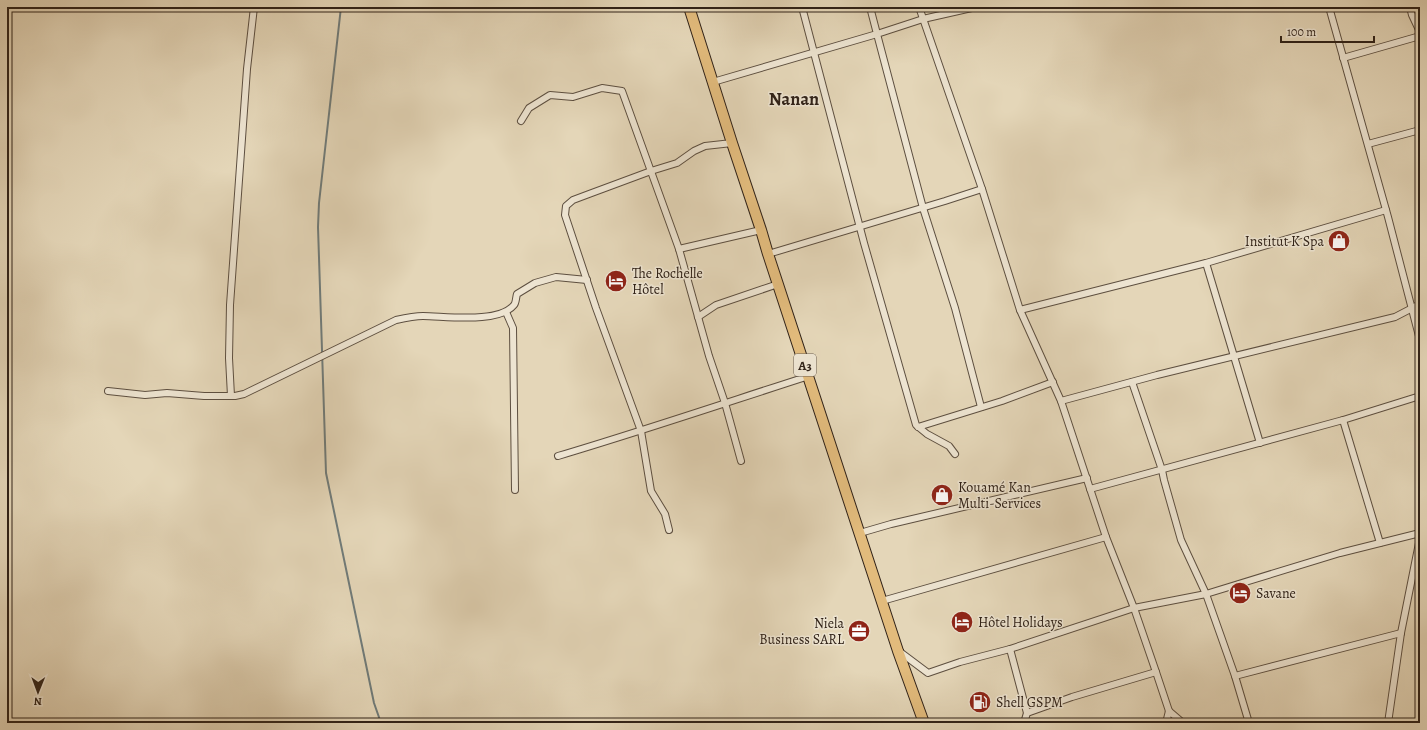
<svg xmlns="http://www.w3.org/2000/svg" width="1427" height="730" font-family="Alegreya,serif">
	<style>
		.lines { fill: none; stroke-linecap: round; stroke-linejoin: round }
		.stream { stroke: #707b79; stroke-width: 2 }
		.minor-casing { stroke: #5d4f40; stroke-width: 8 }
		.trunk-casing { stroke: #302218; stroke-width: 12 }
		.minor { stroke: #ede4d1; stroke-width: 6 }
		.trunk { stroke: #e2bb7c; stroke-width: 10 }
		.labels { text-anchor: middle; dominant-baseline: central; stroke-width: 3; stroke-linejoin: round; paint-order: stroke }
		.shield { fill: #ede4d1; stroke: #695c50; stroke-width: 1 }
		.shield-label { font-size: 13px; font-weight: bold; fill: #302218 }
		.poi-label { font-size: 14px; fill: #302218; stroke: #ede4d1; text-anchor: start }
		.district-label { font-size: 18px; font-weight: bold; fill: #302218; stroke: #ede4d1 }
	</style>
	<rect width="100%" height="100%" fill="#e4d6b8"/>
	<filter id="stains"><feTurbulence type="fractalNoise" baseFrequency=".005" numOctaves="4"/><feColorMatrix values="0 0 0 0 .2 0 0 0 0 .09 0 0 0 0 .02 0 0 0 .5 -.17"/></filter>
	<radialGradient id="worn" r=".72"><stop offset=".6" stop-color="#630" stop-opacity="0"/><stop offset="1" stop-color="#630" stop-opacity=".3"/></radialGradient>
	<g class="lines">
		<path class="stream" d="M341,7l-22,196 -1,24 8,246 48,230 7,20"/>
		<g class="minor-casing">
			<g id="minor">
				<path d="M802,7l62,236 52,182 11,9 22,12 6,8"/>
				<path d="M919,7l63,182 38,121 41,91 45,136 28,71 22,64 13,39 -3,12"/>
				<path d="M976,7l-53,12 -46,15 46,174 32,100 26,99"/>
				<path d="M1329,7l59,210 32,123"/>
				<path d="M1410,7l2,8 8,17"/>
				<path d="M1343,58l77,-22"/>
				<path d="M713,82l164,-48 -7,-27"/>
				<path d="M521,121l8,-13 21,-13 23,2 29,-9 20,3 57,158 30,107 16,47 16,58"/>
				<path d="M1368,144l52,-14"/>
				<path d="M679,249l82,-19"/>
				<path d="M768,254l177,-53 37,-12"/>
				<path d="M1206,263l54,180"/>
				<path d="M1020,310l186,-47 180,-53"/>
				<path d="M506,312l7,16 2,162"/>
				<path d="M698,317l18,-12 62,-21"/>
				<path d="M1132,382l30,88 2,10 17,60 25,54 29,82 14,47"/>
				<path d="M108,391l37,4 22,-2 37,3h31l9,-2 152,-74c9,-2 18,-4 27,-4 22,0 76,8 91,-11 2,-2 2,-8 3,-11l18,-11 21,-6 31,3"/>
				<path d="M231,396l-2,-38 1,-53 17,-236 7,-62"/>
				<path d="M1061,401l96,-26 238,-58 25,-13"/>
				<path d="M1343,420l37,123"/>
				<path d="M918,427l84,-26 51,-19"/>
				<path d="M558,456c84,-25 167,-53 251,-80"/>
				<path d="M1090,489l253,-69 77,-24"/>
				<path d="M669,530l-4,-16 -14,-23 -10,-60 -45,-123 -31,-93 1,-9 7,-6 16,-6 62,-23 26,-8 17,-12 11,-5 27,-3"/>
				<path d="M860,533l31,-9 196,-46"/>
				<path d="M882,601l224,-64"/>
				<path d="M1010,649l17,64"/>
				<path d="M900,652l28,21 32,-11 50,-13 124,-41 72,-14 134,-41 80,-20"/>
				<path d="M1235,676l166,-43"/>
				<path d="M1169,711l14,12"/>
				<path d="M1024,723l3,-10 45,-16 84,-25"/>
				<path d="M1388,723l13,-90 19,-95"/>
			</g>
		</g>
		<g class="trunk-casing">
			<path id="trunk" d="M689,7l43,136 29,87 7,24 130,397 26,72"/>
		</g>
		<use href="#minor" class="minor"/>
		<use href="#trunk" class="trunk"/>
	</g>
	<defs>
		<g id="shop-disc" transform="scale(1.15)"><circle r="9.5" fill="#8f2418" stroke="#ede4d1"/><path d="M-5-2.5h2.3a2.7 3.5 0 0 1 5.4 0H5L5.5 6h-11ZM-1.5-2.5h3a1.5 2.3 0 0 0-3 0Z" fill="#fff"/></g>
		<g id="hotel-disc" transform="scale(1.15)"><circle r="9.5" fill="#8f2418" stroke="#ede4d1"/><path d="M-6-4.5h1.5V1H6V5H4.5V3h-9V5H-6ZM-4 0a1.8 1.8 0 1 1 3.6 0ZM.5 0V-2.5h3Q6-2.5 6 0Z" fill="#fff"/></g>
		<g id="office-disc" transform="scale(1.15)"><circle r="9.5" fill="#8f2418" stroke="#ede4d1"/><path d="M-6-3h4V-5.5h4V-3h4V5H-6ZM-1-4.5V-3h2v-1.5ZM-6 0V1H6V0Z" fill="#fff"/></g>
		<g id="fuel-disc" transform="scale(1.15)"><circle r="9.5" fill="#8f2418" stroke="#ede4d1"/><path d="M-5.5-6h7V0h2V4h1.3V-2.5L3-4.5l.8-.8L6-3V5H2.5V1h-1V6h-7ZM-4.2-4.7v3.2H.2V-4.7Z" fill="#fff"/></g>
	</defs>
	<g fill-rule="evenodd">
		<use href="#shop-disc" x="1339" y="241"/>
		<use href="#hotel-disc" x="616" y="281"/>
		<use href="#shop-disc" x="942" y="495"/>
		<use href="#hotel-disc" x="1240" y="593"/>
		<use href="#hotel-disc" x="962" y="622"/>
		<use href="#office-disc" x="859" y="631"/>
		<use href="#fuel-disc" x="980" y="702"/>
	</g>
	<g class="labels">
		<rect class="shield" x="794" y="354" width="22" height="22" rx="3"/>
		<g class="shield-label">
			<text x="805" y="365">A3</text>
		</g>
		<g class="poi-label">
			<text x="1324" y="241" text-anchor="end">Institut K Spa</text>
			<text x="632" y="273">The Rochelle<tspan x="632" dy="16">Hôtel</tspan></text>
			<text x="958" y="487">Kouamé Kan<tspan x="958" dy="16">Multi-Services</tspan></text>
			<text x="1256" y="593">Savane</text>
			<text x="978" y="622">Hôtel Holidays</text>
			<text x="844" y="623" text-anchor="end">Niela<tspan x="844" dy="16">Business SARL</tspan></text>
			<text x="996" y="702">Shell GSPM</text>
		</g>
		<g class="district-label">
			<text x="794" y="99">Nanan</text>
		</g>
	</g>
	<rect width="1427" height="730" fill="none" stroke="#e4d6b8" stroke-width="24"/>
	<rect x="8" y="8" width="1411" height="714" fill="none" stroke="#302218" stroke-width="2"/>
	<rect x="12" y="12" width="1403" height="706" fill="none" stroke="#302218"/>
	<g transform="translate(38 692) rotate(181)" stroke="#ede4d1" stroke-width="3" paint-order="stroke">
	<path d="M0-3L7 15L0 10L-7 15Z" fill="#302218"/>
	<text y="-6" font-size="11" font-weight="bold" text-anchor="middle" fill="#302218">N</text>
	</g>
	<path d="M1281 36v6h93v-6" fill="none" stroke="#302218" stroke-width="2"/>
	<text x="1287" y="36" font-size="12" fill="#302218" stroke="#ede4d1" stroke-width="3" paint-order="stroke">100 m</text>
	<rect width="100%" height="100%" filter="url(#stains)"/>
	<rect width="100%" height="100%" fill="url(#worn)"/>
</svg>
